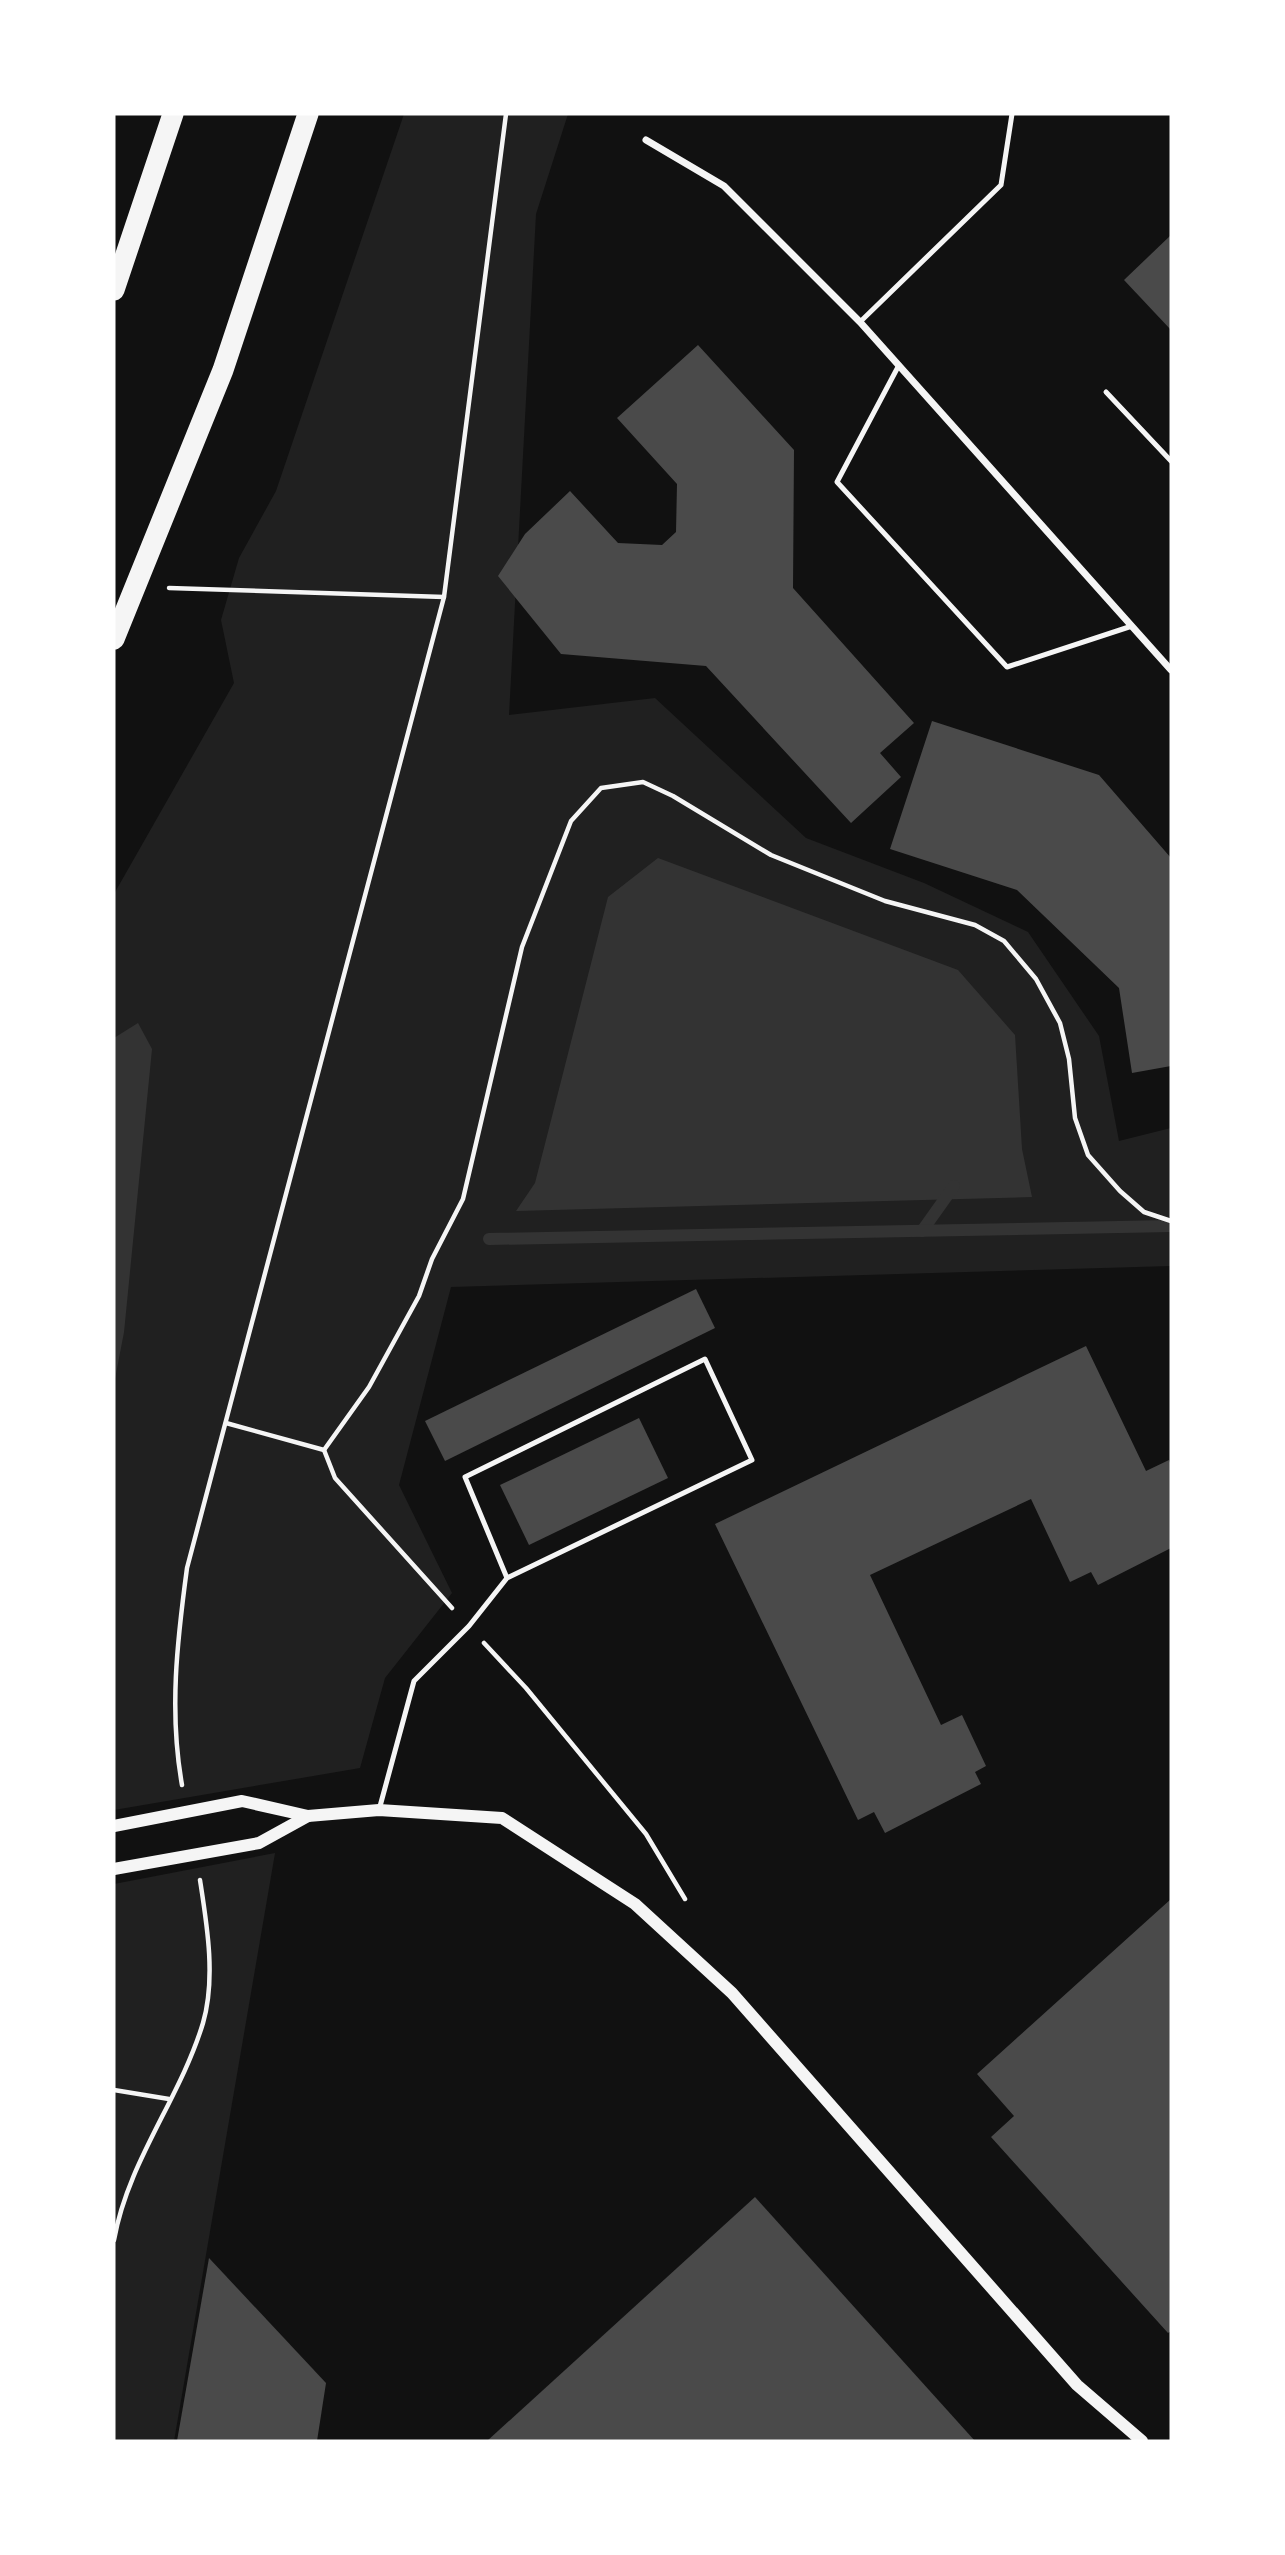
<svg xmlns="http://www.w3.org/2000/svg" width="1285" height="2555" font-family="Manrope,sans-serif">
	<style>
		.green { fill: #202020 }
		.water { fill: #333 }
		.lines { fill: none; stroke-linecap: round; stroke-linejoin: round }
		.stream { stroke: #333; stroke-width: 12 }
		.building { fill: #4a4a4a }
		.path { stroke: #f5f5f5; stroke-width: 4.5 }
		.service { stroke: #f5f5f5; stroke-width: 5 }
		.minor { stroke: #f5f5f5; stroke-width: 7 }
		.tertiary { stroke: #f5f5f5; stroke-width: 12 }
		.motorway { stroke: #f5f5f5; stroke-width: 21 }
	</style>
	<rect width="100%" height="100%" fill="#111"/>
	<g class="green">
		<path d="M404,114h164l-32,100 -27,501 146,-17 151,140 118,45 104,49 71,104 20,105 52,-13v138l-720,21 -52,198 53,108 -67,85 -25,90 -246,42v-916l120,-211 -13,-63 18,-62 37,-67z"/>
		<path d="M275,1853l-101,588h-60v-557z"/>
	</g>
	<g class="water">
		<path d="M658,858l300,112 57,65 7,114 10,48 -516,14 19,-28 73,-286z"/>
		<path d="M138,1023l14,26 -28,283 -10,52v-346z"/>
	</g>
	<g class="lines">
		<g class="stream">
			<path d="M922,1231l32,-45"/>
			<path d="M489,1239l682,-13"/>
		</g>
	</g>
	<g class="building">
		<path d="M1171,235v95l-47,-50z"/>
		<path d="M698,345l96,105 -1,138 121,135 -34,30 21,24 -50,46 -145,-157 -145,-12 -63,-78 27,-42 45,-43 48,52 44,2 14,-13 1,-48 -60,-66z"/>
		<path d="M932,721l167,54 72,83v208l-39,7 -13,-85 -102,-98 -127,-41z"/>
		<path d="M696,1289l19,39 -270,133 -20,-40z"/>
		<path d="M1086,1346l60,125 23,-11 2,5v83l-73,37 -7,-13 -21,10 -39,-83 -161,76 71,150 21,-10 24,51 -11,6 6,12 -96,49 -11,-21 -16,8 -143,-296z"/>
		<path d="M639,1418l29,60 -139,67 -29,-60z"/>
		<path d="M1171,1899v432l-3,2 -177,-196 23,-21 -37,-42z"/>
		<path d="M755,2197l220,244h-488z"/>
		<path d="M209,2258l117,125 -9,58h-140z"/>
	</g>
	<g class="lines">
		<g class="path">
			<path d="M169,588l275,9"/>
			<path d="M226,1423l98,27 45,-63 50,-91 13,-37 31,-60 59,-252 49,-126 30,-33 42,-6 30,14 98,59 114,46 90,24 29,16 32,38 24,44 9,36 6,59 13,37 32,36 24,21 27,9"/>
			<path d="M324,1450l11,28 117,130"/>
			<path d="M484,1643l42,45 120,146 39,65"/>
			<path d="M182,1785c-13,-73 -5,-143 5,-217l257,-971 62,-483"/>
			<path d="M114,2090l55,9"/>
			<path d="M114,2240c14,-79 66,-141 89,-217 13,-45 4,-98 -3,-143"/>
		</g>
		<g class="service">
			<path d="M860,322l141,-137 11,-71"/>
			<path d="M899,365l-62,117 170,185 125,-41"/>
			<path d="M1106,392l65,69"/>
			<path d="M379,1810l35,-129 55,-55 38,-48 245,-118 -47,-101 -240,118 42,101"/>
		</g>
		<path class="minor" d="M646,140l78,46 136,136 311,348"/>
		<g class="tertiary">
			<path d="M114,1826l128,-25 66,15 71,-6 123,8 133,86 97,89 345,392 65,56"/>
			<path d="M114,1869l145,-26 49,-27"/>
		</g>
		<g class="motorway">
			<path d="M114,290l59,-176"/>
			<path d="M114,639l109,-269 85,-256"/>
		</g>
	</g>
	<rect width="1285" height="2555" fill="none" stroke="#ffffff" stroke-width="231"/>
</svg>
